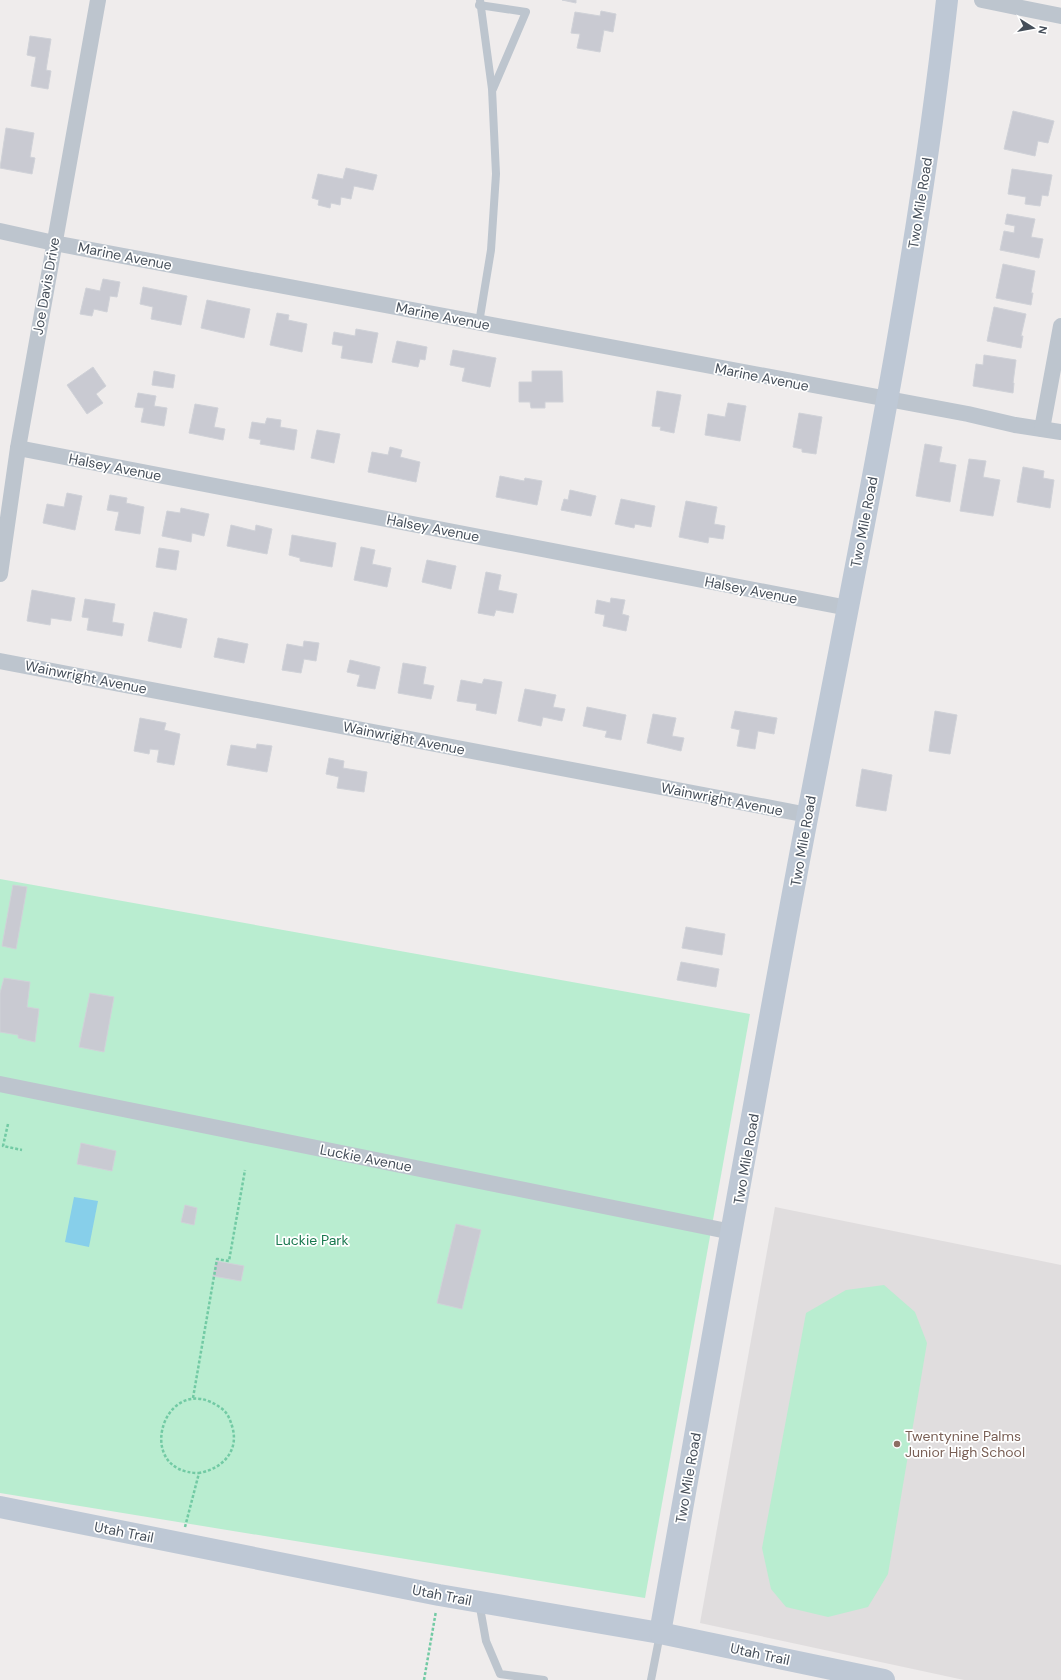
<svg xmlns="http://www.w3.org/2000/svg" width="1061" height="1680" font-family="'DM Sans',sans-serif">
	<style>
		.education { fill: #e0ddde }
		.green { fill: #b9edd0 }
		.water { fill: #87cfea }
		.building { fill: #c9cad2; stroke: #d0d2d8 }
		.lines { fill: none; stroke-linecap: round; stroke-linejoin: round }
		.path { stroke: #72caa4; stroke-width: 2.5; stroke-dasharray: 3 2; stroke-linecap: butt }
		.lane { stroke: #bdc5ce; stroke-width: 8 }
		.street { stroke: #bdc5ce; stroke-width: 16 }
		.secondary { stroke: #bec8d5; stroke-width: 22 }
		.education-dot { fill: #8d6e63; stroke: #fff; stroke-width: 1.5 }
		.labels { text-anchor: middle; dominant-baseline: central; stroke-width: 3.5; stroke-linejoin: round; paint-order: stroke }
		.street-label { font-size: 14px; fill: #454e59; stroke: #fff }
		.park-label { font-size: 14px; fill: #18784e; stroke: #fff }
		.education-label { font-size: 14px; fill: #785e54; stroke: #fff; text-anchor: start }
	</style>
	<rect width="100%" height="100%" fill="#efecec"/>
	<path class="education" d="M775,1207l286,58v415h-97l-264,-57z"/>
	<g class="green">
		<path d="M0,879l750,135 -105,584 -645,-105z"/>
		<path d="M884,1285l31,27 12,31 -39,231 -20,33 -40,10 -42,-10 -15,-18 -9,-41 44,-235 40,-23z"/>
	</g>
	<path class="water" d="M74,1197l24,4 -9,46 -24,-5z"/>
	<g class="building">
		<path d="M562,0h14v3z"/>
		<path d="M601,11l15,3 -3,18 -9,-2 -4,22 -23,-4 3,-14 -9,-1 4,-21 25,4z"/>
		<path d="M30,36l21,3 -5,31 5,1 -3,18 -17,-3 5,-29 -9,-2z"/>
		<path d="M1013,111l41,10 -6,22 -10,-2 -3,15 -31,-7z"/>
		<path d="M6,128l28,5 -4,24 5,1 -3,16 -32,-6z"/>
		<path d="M346,168l31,7 -4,15 -19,-4 -3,13 -10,-2 -1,8 -9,-2 -1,5 -12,-3 1,-5 -7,-2 6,-24 25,5z"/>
		<path d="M1012,169l40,6 -4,21 -6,-1 -2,11 -15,-2 1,-7 -18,-3z"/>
		<path d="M1007,214l28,5 -4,18 12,2 -4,19 -39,-8 4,-19 10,2 1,-7 -10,-2z"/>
		<path d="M1003,264l32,7 -4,22h2l-2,12 -35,-7z"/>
		<path d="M103,279l17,3 -3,15 -7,-1 -3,16 -13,-3 -2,7 -12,-2 6,-26 14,3z"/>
		<path d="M143,287l44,9 -6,29 -30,-6 2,-12 -13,-3z"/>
		<path d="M207,300l43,9 -6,29 -43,-10z"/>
		<path d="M994,307l32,7 -5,22h2l-2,12 -34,-7z"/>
		<path d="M277,313l12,2 -1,5 19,4 -5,28 -32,-7z"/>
		<path d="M356,329l22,4 -6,30 -31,-5 2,-12 -11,-2 2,-12 21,4z"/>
		<path d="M397,341l30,6 -2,13 -5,-1 -2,8 -26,-5z"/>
		<path d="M453,350l43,8 -6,29 -28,-6 3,-13 -15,-3z"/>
		<path d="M984,355l32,5 -3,23h1l-1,10 -40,-7 3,-22 7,1z"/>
		<path d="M93,367l13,19 -10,8 7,9 -16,11 -20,-29z"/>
		<path d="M154,371l21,4 -2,13 -21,-3z"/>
		<path d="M532,371h30l1,31h-18v6h-14l-1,-6h-11v-20h13z"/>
		<path d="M657,391l24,4 -7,38 -14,-3 1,-3 -9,-1z"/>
		<path d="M138,393l18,3 -2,10 13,2 -3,18 -23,-4 3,-14 -9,-1z"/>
		<path d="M728,403l18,3 -6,35 -35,-6 3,-21 17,3z"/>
		<path d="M195,404l23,4 -4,19 11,2 -2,11 -34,-7z"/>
		<path d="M799,413l23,4 -6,37 -14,-2v-3l-9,-2z"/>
		<path d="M267,418l14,2 -1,7 17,3 -3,20 -34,-6 1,-4 -12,-2 3,-16 13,2z"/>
		<path d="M317,430l23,4 -6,29 -23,-5z"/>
		<path d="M925,444l17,3 -3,15 17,3 -6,37 -34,-6z"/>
		<path d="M390,447l12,3 -2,7 20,5 -4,20 -48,-10 4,-20 16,3z"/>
		<path d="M969,459l17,2 -3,16 17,3 -7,36 -33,-5z"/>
		<path d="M1023,467l21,4 -1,7 11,2 -4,28 -33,-6z"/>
		<path d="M500,476l24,5 1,-3 17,3 -5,24 -41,-8z"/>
		<path d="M570,490l26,6 -5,20 -30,-6 3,-11 4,1z"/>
		<path d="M67,493l15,3 -7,34 -32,-7 4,-19 17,3z"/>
		<path d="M110,495l17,3 -1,5 18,4 -4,27 -25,-4 4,-18 -12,-2z"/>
		<path d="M621,499l34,7 -4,21 -16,-3 -1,4 -19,-4z"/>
		<path d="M686,501l31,6 -3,17 11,2 -2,13 -14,-2 -1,6 -29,-6z"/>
		<path d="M181,508l28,6 -5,22 -12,-3 -1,9 -29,-6 5,-25 13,2z"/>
		<path d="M231,525l24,6 1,-6 16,4 -5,25 -40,-8z"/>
		<path d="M292,535l44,8 -4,24 -32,-6v-3l-11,-3z"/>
		<path d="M361,547l14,3 -3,14 19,4 -4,19 -33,-7z"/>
		<path d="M159,548l20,3 -3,19 -20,-3z"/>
		<path d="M427,560l29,6 -5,23 -29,-7z"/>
		<path d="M486,572l15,3 -3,15 19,4 -4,19 -17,-3 -2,6 -16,-3z"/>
		<path d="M32,590l43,8 -4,23 -20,-3 -1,7 -23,-4z"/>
		<path d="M611,598l14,2 -3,14 7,2 -3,15 -23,-5 2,-11 -10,-2 2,-13 13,3z"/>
		<path d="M85,599l30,5 -3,18 12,2 -2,12 -35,-6 2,-12 -7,-1z"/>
		<path d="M154,612l33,7 -6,29 -33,-7z"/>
		<path d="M218,638l30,6 -4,19 -30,-6z"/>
		<path d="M304,641l15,2 -3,18 -12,-2 -3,14 -19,-3 5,-26 16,3z"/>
		<path d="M350,660l30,7 -5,22 -18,-3 3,-11 -13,-3z"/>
		<path d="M403,663l23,4 -3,17 11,2 -3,13 -33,-6z"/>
		<path d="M484,679l18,3 -6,32 -20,-4 1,-6 -20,-3 4,-21 21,4z"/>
		<path d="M525,689l31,6 -3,12 12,2 -3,12 -19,-4 -2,9 -23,-5z"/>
		<path d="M587,707l39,8 -5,25 -16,-3 2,-6 -24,-5z"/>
		<path d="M735,711l42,7 -3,16 -16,-3 -3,18 -18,-3 3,-16 -9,-2z"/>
		<path d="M935,711l22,4 -7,39 -21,-3z"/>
		<path d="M653,714l23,4 -4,18 12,2 -3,13 -34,-8z"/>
		<path d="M140,718l26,5 -2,7 16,4 -6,31 -17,-3 2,-12 -9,-1 -1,5 -15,-3z"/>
		<path d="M257,744l15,2 -5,26 -40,-7 4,-20 25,4z"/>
		<path d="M329,758l15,3 -1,7 24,4 -3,20 -27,-4 2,-11 -13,-3z"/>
		<path d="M862,769l30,6 -6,36 -30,-5z"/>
		<path d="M13,885l14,2 -11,62 -14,-3z"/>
		<path d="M686,927l39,7 -3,21 -40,-7z"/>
		<path d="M681,962l38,7 -3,18 -39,-7z"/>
		<path d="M4,978l26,4 -3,25 12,2 -4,33 -17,-4v-3l-18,-3v-39z"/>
		<path d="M90,993l24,4 -10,55 -25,-5z"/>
		<path d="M81,1143l35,8 -4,20 -35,-7z"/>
		<path d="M185,1205l12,3 -3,17 -13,-3z"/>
		<path d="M456,1224l25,6 -19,79 -25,-6z"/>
		<path d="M216,1261l28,5 -3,15 -28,-5z"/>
	</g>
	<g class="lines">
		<g class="path">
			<path d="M8,1124l-5,22 19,4"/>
			<path d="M193,1398l24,-139 12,2 16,-91"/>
			<path d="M185,1527l14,-54c23,-4 41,-22 33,-47 -2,-7 -5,-14 -11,-18 -56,-41 -90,65 -22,65"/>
			<path d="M424,1680l12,-69"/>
		</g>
		<g class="lane">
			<path d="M479,5l47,7 -33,77"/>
			<path d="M479,323l12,-73 5,-76 -4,-85 -12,-89"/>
			<path d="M479,1602l7,39 14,33 44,6"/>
			<path d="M651,1680l9,-46"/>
		</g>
		<g class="street">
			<path d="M982,0l79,16"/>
			<path d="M0,231l54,12 914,171 47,11 46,7"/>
			<path d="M1042,429l19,-103"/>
			<path d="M18,448l830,160"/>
			<path d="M0,574l18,-126 80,-448"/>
			<path d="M0,661l808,154"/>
			<path d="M0,1084l732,148"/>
		</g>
		<g class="secondary">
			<path d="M0,1507l439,88 221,38 224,47"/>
			<path d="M660,1633c49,-274 96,-547 148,-820 52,-270 109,-540 139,-813"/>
		</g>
	</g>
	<circle class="education-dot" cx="897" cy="1444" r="4"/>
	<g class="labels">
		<g class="street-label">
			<text transform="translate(920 203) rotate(-81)">Two Mile Road</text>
			<text transform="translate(125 256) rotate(11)">Marine Avenue</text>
			<text transform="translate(46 286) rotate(-80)">Joe Davis Drive</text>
			<text transform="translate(443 316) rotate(11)">Marine Avenue</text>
			<text transform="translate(762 377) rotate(11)">Marine Avenue</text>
			<text transform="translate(115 467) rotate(11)">Halsey Avenue</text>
			<text transform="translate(864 522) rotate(-79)">Two Mile Road</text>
			<text transform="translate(433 528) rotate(11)">Halsey Avenue</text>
			<text transform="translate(751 590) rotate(11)">Halsey Avenue</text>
			<text transform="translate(86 677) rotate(11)">Wainwright Avenue</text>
			<text transform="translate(404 738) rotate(11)">Wainwright Avenue</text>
			<text transform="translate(722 799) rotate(11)">Wainwright Avenue</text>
			<text transform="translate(803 841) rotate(-80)">Two Mile Road</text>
			<text transform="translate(366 1158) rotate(11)">Luckie Avenue</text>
			<text transform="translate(746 1159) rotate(-80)">Two Mile Road</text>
			<text transform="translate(688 1478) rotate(-80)">Two Mile Road</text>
			<text transform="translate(124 1532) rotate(11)">Utah Trail</text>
			<text transform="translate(442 1595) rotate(11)">Utah Trail</text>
			<text transform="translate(760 1654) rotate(12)">Utah Trail</text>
		</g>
		<g class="park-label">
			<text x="312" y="1240">Luckie Park</text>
		</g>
		<g class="education-label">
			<text x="905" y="1436">Twentynine Palms<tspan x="905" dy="16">Junior High School</tspan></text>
		</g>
	</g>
	<g transform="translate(1033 28) rotate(101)" stroke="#ffffff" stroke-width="3" paint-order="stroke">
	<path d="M0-3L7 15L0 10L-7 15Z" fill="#454e59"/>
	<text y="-6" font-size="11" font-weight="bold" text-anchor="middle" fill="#454e59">N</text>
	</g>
</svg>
